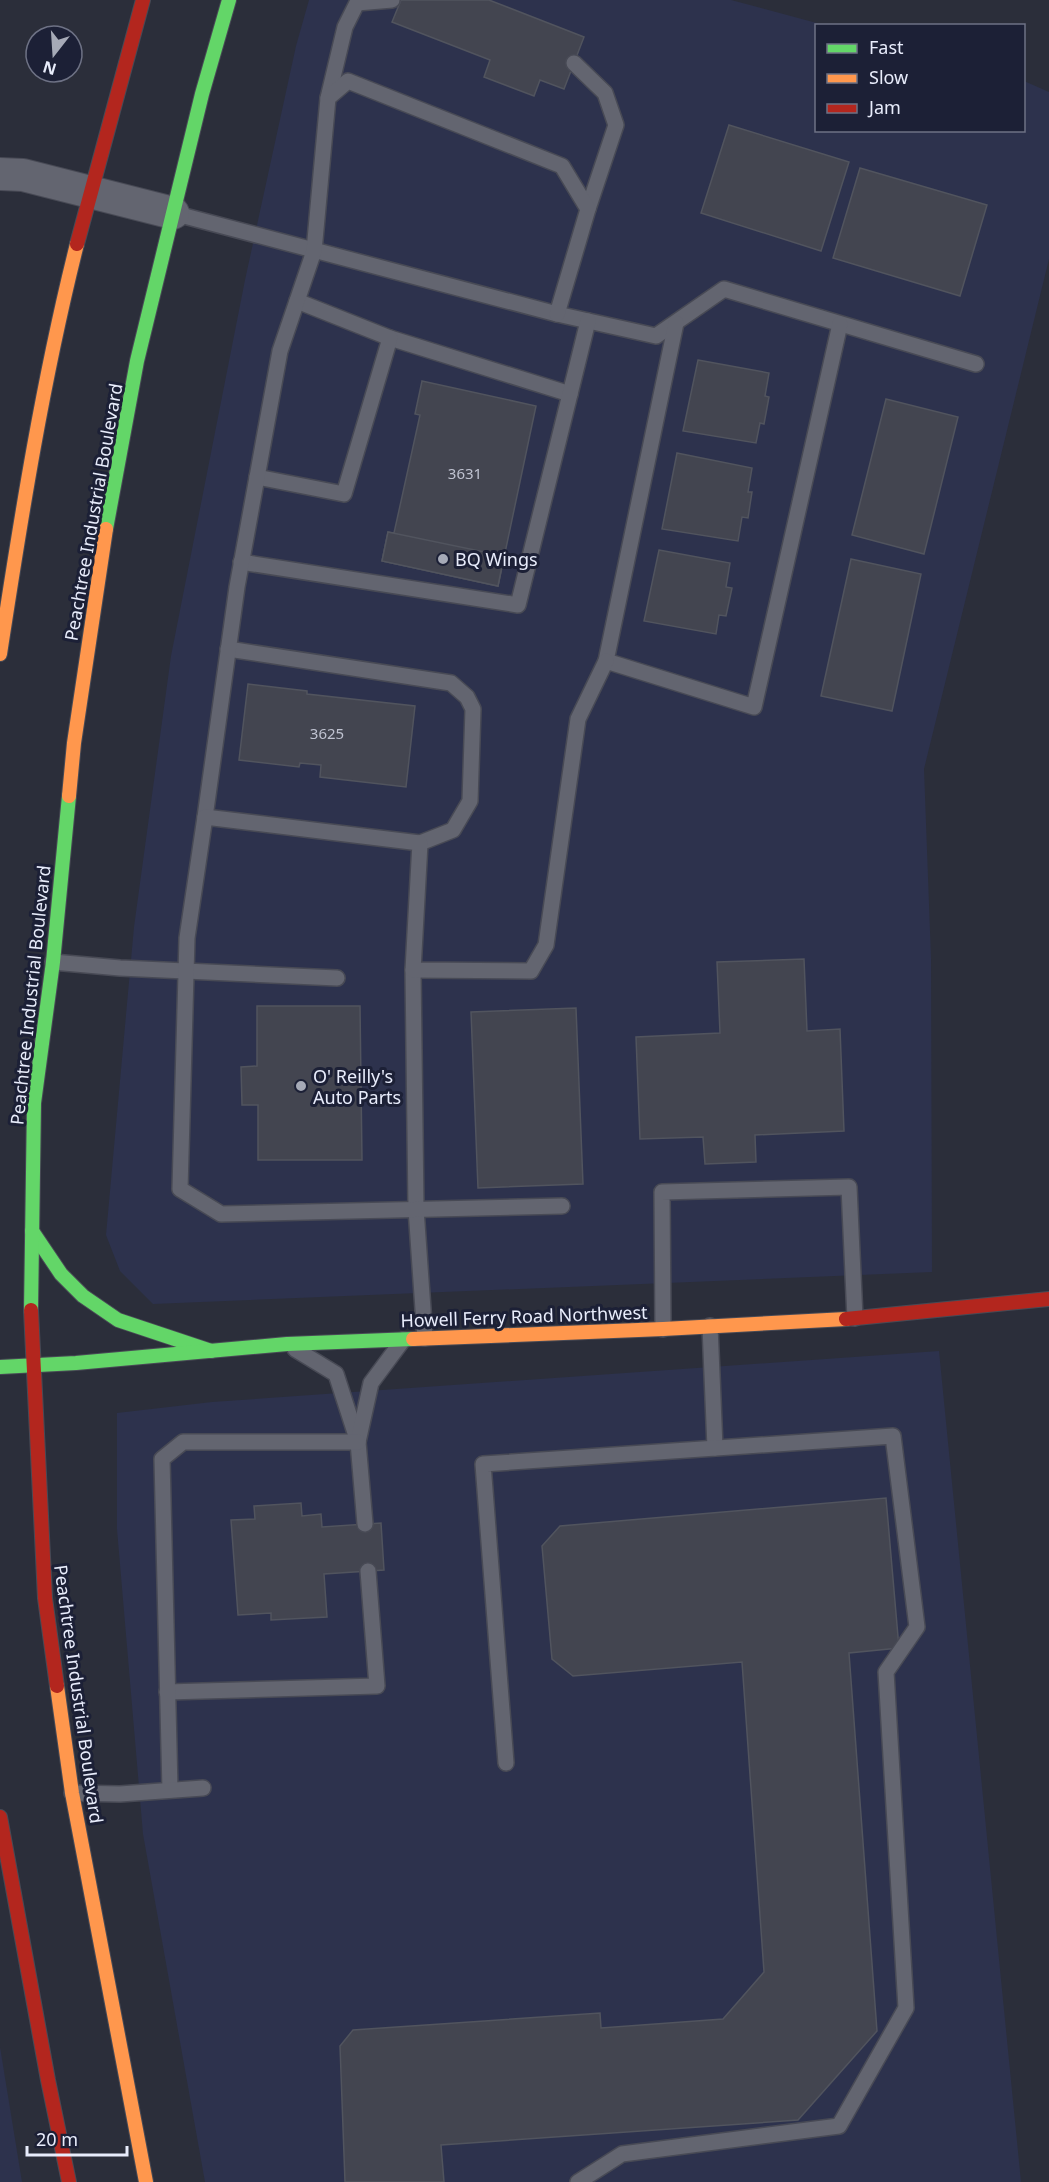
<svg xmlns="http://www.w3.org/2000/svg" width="1049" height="2182" font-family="'Noto Sans',sans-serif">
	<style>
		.built { fill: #2d324d }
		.building { fill: #434550; stroke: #51545e; stroke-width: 1.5 }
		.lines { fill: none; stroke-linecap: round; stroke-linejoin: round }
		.lane-casing { stroke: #484a55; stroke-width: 18 }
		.street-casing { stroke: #484a55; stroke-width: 34 }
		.fast-casing { stroke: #484a55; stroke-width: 16 }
		.slow-casing { stroke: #484a55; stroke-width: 16 }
		.jam-casing { stroke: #484a55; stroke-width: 16 }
		.lane { stroke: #636570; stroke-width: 15 }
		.street { stroke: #636570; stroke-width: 32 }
		.fast { stroke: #63d668; stroke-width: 14 }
		.slow { stroke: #ff974d; stroke-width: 14 }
		.jam { stroke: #b3261e; stroke-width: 14 }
		.poi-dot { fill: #a6aab7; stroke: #1c2036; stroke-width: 2 }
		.labels { text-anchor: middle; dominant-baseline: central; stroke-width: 6; stroke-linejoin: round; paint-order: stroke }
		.number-label { font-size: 15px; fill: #bfc2d0 }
		.street-label { font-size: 18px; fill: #e8ecfb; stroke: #1c2036 }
		.poi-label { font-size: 18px; fill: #e8ecfb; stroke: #1c2036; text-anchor: start }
	</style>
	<rect width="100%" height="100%" fill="#2b2e3a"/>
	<g class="built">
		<path d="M309,0h422l93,25 -8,1v104h208v-49l25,11v167l-125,510 7,189 1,314 -779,32 -33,-33 -14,-36 28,-308 37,-271 74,-376 51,-234z"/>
		<path d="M939,1351l82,831h-816l-62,-348 -26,-305v-116l95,-11z"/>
		<path d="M0,2047l22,135h-22z"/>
	</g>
	<g class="building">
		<path d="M401,0h88l95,37 -20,52 -24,-9 -6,16 -50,-19 6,-17 -98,-38z"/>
		<path d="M729,125l120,37 -28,89 -120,-38z"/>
		<path d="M860,168l127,37 -27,91 -127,-38z"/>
		<path d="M698,360l71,13 -4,23 4,1 -5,27 -4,-1 -4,20 -73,-12z"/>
		<path d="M422,381l114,25 -38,180 -116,-25 6,-29 6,1 26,-118 -5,-1z"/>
		<path d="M886,399l72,18 -34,137 -72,-19z"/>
		<path d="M677,453l75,15 -4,24h4l-4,26 -6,-1 -4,24 -76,-12z"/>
		<path d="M388,532l116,24 -6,30 -116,-25z"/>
		<path d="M659,550l71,13 -4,24 6,1 -6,28 -7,-1 -3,19 -72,-13z"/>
		<path d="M851,559l70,15 -29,137 -71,-15z"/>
		<path d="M248,684l59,7v3l108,12 -9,81 -86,-10 1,-12 -21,-2 -1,4 -60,-7z"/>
		<path d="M804,959l3,72 33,-2 4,102 -89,4 1,27 -51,2 -2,-27 -63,2 -4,-102 84,-4 -3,-71z"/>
		<path d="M257,1006h103l2,154h-104v-55h-16l-1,-38 16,-1z"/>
		<path d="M576,1008l7,176 -105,4 -7,-176z"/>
		<path d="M886,1498l13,150 -50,5 28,378 -79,89 -357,25 3,37h-99l-5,-136 13,-16 247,-17 1,15 122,-9 41,-47 -22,-310 -169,14 -21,-17 -10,-113 18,-20z"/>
		<path d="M301,1503l1,13 19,-2 1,13 59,-4 3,47 -60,4 3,43 -56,3v-7l-33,2 -7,-95 24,-1 -1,-13z"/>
	</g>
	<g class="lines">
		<g class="lane-casing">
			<g id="lane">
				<path d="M574,63l31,30 11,32 -28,84"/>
				<path d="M328,98l17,-71 12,-24 35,-3"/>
				<path d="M173,213l384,101 99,22 68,-47 252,75"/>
				<path d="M676,323l-70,338 148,46 86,-383"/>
				<path d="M390,338l180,56"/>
				<path d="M257,477l87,17 46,-156 -93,-37"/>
				<path d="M241,562l277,43 70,-284"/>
				<path d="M228,649l223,34 16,14 6,12 -3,92 -17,29 -33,13"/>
				<path d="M205,817l32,-230 43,-236 34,-100 14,-153 20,-17 214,85 26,43 -31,105"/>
				<path d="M53,962l67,6 217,10"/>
				<path d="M413,970l3,239 9,129"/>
				<path d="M562,1206l-341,8 -41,-25 7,-251 18,-121 215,26 -7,127 118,1 15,-26 32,-226 28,-58"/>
				<path d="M710,1326l5,122"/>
				<path d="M663,1329l-1,-137 187,-5 6,131"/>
				<path d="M295,1349l41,25 22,68 7,82"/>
				<path d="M358,1442l13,-59 32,-43"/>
				<path d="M167,1692l210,-6 -9,-115"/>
				<path d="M506,1763l-23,-299 410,-28 24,191 -31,45 20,336 -67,118 -217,28 -44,28"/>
				<path d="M170,1790l-8,-331 21,-17h175"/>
				<path d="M72,1793l48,1 83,-6"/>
			</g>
		</g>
		<g class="street-casing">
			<path id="street" d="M0,174l23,1 150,38"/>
		</g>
		<g class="fast-casing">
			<g id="fast">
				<path d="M106,529l31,-168 65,-267 27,-94"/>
				<path d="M32,1231l29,43 22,22 35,24 93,31"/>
				<path d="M31,1310l3,-207 19,-141 16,-166"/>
				<path d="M0,1367l76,-4 211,-19 126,-5"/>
			</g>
		</g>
		<g class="slow-casing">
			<g id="slow">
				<path d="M0,654c21,-137 43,-275 77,-410"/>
				<path d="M69,796l5,-53 32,-214"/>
				<path d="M413,1339l250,-10 183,-10"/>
				<path d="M57,1686l15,107 74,389"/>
			</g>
		</g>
		<g class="jam-casing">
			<g id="jam">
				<path d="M77,244l66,-244"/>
				<path d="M31,1310l14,288 12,88"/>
				<path d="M846,1319l203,-20"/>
				<path d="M0,1817l48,263 21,102"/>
			</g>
		</g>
		<use href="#lane" class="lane"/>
		<use href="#street" class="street"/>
		<use href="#fast" class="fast"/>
		<use href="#slow" class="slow"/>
		<use href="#jam" class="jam"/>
	</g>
	<g class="poi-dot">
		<circle cx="443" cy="559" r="6"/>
		<circle cx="301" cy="1086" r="6"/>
	</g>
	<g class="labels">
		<g class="number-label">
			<text x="465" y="473">3631</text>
			<text x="327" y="733">3625</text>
		</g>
		<g class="street-label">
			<text transform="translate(93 512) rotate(-80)">Peachtree Industrial Boulevard</text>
			<text transform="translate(30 995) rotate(-84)">Peachtree Industrial Boulevard</text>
			<text transform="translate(524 1316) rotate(-2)">Howell Ferry Road Northwest</text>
			<text transform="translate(79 1694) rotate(82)">Peachtree Industrial Boulevard</text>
		</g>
		<g class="poi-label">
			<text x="455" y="559">BQ Wings</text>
			<text x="313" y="1076">O' Reilly's<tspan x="313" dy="21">Auto Parts</tspan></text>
		</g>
	</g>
	<rect x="815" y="24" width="210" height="108" fill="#1c2036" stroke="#6e7285" stroke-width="1.5"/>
	<rect x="827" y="44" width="30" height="9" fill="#63d668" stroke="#6e7285" stroke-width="1.5"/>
	<text x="869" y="54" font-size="18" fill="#e8ecfb">Fast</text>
	<rect x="827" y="74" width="30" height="9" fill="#ff974d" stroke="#6e7285" stroke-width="1.5"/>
	<text x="869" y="84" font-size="18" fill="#e8ecfb">Slow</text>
	<rect x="827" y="104" width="30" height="9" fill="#b3261e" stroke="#6e7285" stroke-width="1.5"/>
	<text x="869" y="114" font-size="18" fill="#e8ecfb">Jam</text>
	<g transform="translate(54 54) rotate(197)"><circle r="28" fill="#1c2036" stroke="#6e7285" stroke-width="1.5"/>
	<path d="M0-4.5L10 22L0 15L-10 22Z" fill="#a6aab7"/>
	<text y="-9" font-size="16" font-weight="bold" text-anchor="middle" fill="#e8ecfb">N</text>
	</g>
	<path d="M27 2146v9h100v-9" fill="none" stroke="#e8ecfb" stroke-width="3"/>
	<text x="36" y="2146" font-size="18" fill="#e8ecfb" stroke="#1c2036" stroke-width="4.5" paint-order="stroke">20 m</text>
</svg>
